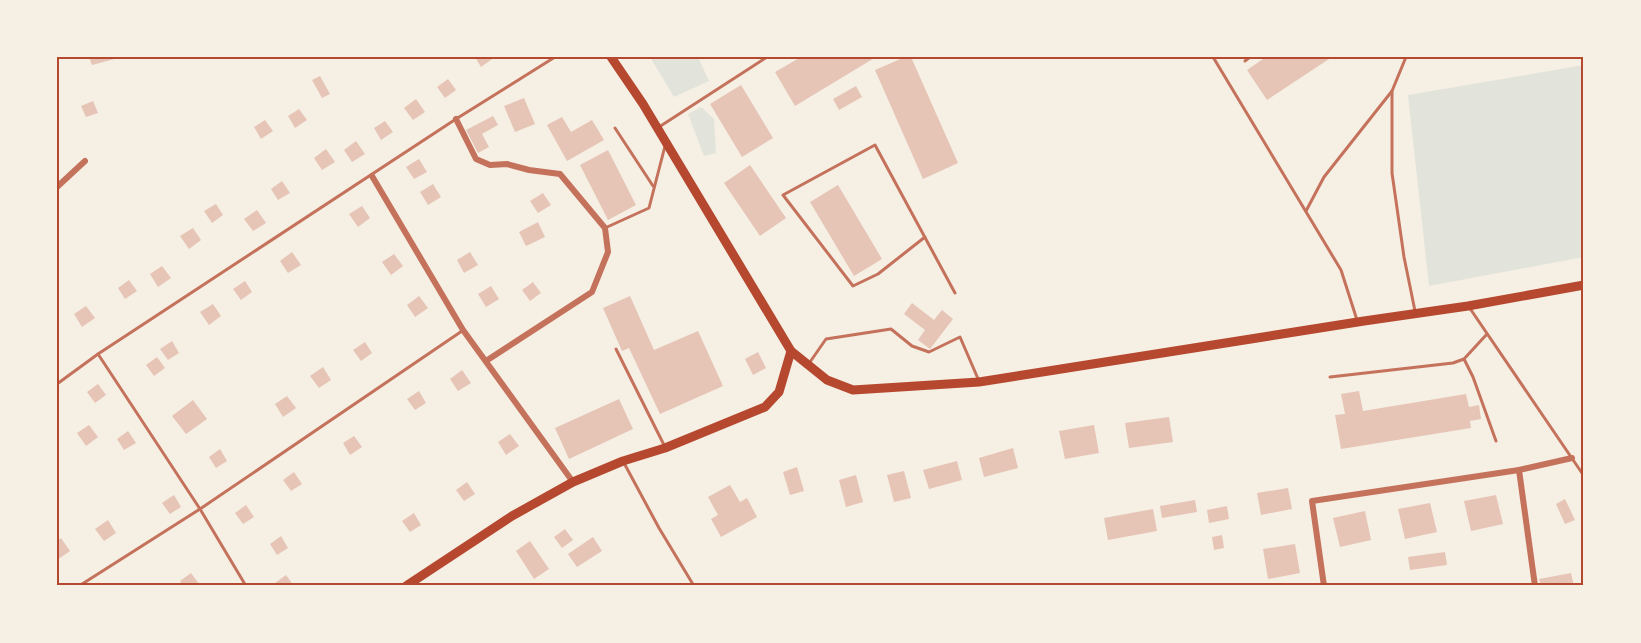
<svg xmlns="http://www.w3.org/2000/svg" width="1641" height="643" font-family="Overpass,sans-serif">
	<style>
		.green { fill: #e2e4dc }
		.building { fill: #e6c5b7 }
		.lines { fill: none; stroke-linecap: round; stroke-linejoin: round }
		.service { stroke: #c5725c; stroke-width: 3 }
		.minor { stroke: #c5725c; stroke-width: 6 }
		.secondary { stroke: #b5482f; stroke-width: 9 }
		.neatline { fill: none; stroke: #b5482f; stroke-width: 2 }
	</style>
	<rect width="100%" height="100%" fill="#f6efe4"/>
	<g class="green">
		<path d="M650,57h48l11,24 -35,16z"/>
		<path d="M1584,65v192l-155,29 -21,-191z"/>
		<path d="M701,107l13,12 2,34 -12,3 -16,-42z"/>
	</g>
	<g class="building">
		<path d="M89,57h29v1l-26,7z"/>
		<path d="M475,57h20l-14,10z"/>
		<path d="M801,57h75l-81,49 -20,-34z"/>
		<path d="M905,57h6l47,106 -35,16 -48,-109z"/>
		<path d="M1266,57h66l-65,43 -20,-30z"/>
		<path d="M320,76l10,18 -8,4 -10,-18z"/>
		<path d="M448,79l8,11 -11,8 -8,-11z"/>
		<path d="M741,85l32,53 -31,19 -32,-53z"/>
		<path d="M856,86l6,11 -23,13 -6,-11z"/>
		<path d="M524,98l11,26 -20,8 -11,-26z"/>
		<path d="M416,99l9,13 -12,8 -9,-12z"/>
		<path d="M93,101l5,12 -12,4 -5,-11z"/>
		<path d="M299,109l8,11 -12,8 -7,-12z"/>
		<path d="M493,116l5,9 -16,9 7,13 -11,6 -12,-23z"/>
		<path d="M562,117l9,15 21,-12 12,20 -37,21 -20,-36z"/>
		<path d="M265,120l8,11 -12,8 -7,-12z"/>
		<path d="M385,121l8,11 -12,8 -7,-12z"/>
		<path d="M356,141l9,13 -13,8 -8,-12z"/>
		<path d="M326,149l9,13 -13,8 -8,-12z"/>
		<path d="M608,150l28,55 -28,15 -28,-55z"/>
		<path d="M419,159l8,13 -13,7 -8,-12z"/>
		<path d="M750,165l36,53 -26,18 -36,-53z"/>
		<path d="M282,181l8,12 -12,7 -7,-11z"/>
		<path d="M433,184l8,13 -13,8 -8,-13z"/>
		<path d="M838,185l44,74 -28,17 -44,-74z"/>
		<path d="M543,193l8,12 -13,8 -8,-12z"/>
		<path d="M216,204l7,11 -11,8 -8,-12z"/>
		<path d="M362,206l8,12 -12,9 -9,-13z"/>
		<path d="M257,210l9,13 -13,8 -9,-12z"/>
		<path d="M538,222l7,15 -19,9 -7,-14z"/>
		<path d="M193,228l8,12 -12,9 -9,-13z"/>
		<path d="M292,252l9,13 -13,8 -8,-12z"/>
		<path d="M470,252l8,13 -14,8 -7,-13z"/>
		<path d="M394,254l9,12 -12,9 -9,-13z"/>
		<path d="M162,266l9,12 -13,9 -8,-13z"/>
		<path d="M129,280l8,11 -12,8 -7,-11z"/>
		<path d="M245,281l7,11 -11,8 -8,-11z"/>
		<path d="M533,282l8,11 -11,8 -8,-11z"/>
		<path d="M491,286l8,13 -13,8 -8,-13z"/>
		<path d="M419,296l9,12 -13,9 -8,-12z"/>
		<path d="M630,296l24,54 44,-19 25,55 -63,28 -31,-66 -7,3 -19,-43z"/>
		<path d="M912,303l22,17 8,-10 11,9 -23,30 -12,-9 7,-10 -21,-16z"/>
		<path d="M213,304l8,12 -12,9 -9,-13z"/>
		<path d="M86,306l9,12 -13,9 -8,-13z"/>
		<path d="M172,341l7,12 -11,7 -8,-11z"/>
		<path d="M365,342l7,11 -11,8 -8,-11z"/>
		<path d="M758,352l8,16 -13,7 -8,-16z"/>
		<path d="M157,357l8,11 -11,8 -8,-11z"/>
		<path d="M323,367l8,13 -12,8 -9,-12z"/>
		<path d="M462,370l9,13 -13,8 -8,-12z"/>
		<path d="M98,384l8,11 -11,8 -8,-11z"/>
		<path d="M419,391l7,12 -11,7 -8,-11z"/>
		<path d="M1359,391l4,20 103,-17 3,13 10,-2 2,14 -11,2 1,7 -130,21 -6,-34 10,-1 -4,-20z"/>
		<path d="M287,396l9,12 -13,9 -8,-13z"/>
		<path d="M619,399l14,30 -64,30 -14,-31z"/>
		<path d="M193,400l14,19 -21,15 -14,-18z"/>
		<path d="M1169,417l4,25 -44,6 -4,-25z"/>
		<path d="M89,425l9,12 -12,9 -9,-13z"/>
		<path d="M1094,425l5,28 -34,6 -6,-28z"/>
		<path d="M128,431l8,12 -12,7 -7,-11z"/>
		<path d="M510,434l9,12 -13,9 -8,-13z"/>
		<path d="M354,436l8,11 -12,8 -7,-12z"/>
		<path d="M1013,448l5,20 -34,9 -5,-19z"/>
		<path d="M220,449l7,12 -11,7 -7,-11z"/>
		<path d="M957,461l5,19 -33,9 -6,-19z"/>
		<path d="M797,467l7,24 -14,4 -7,-23z"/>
		<path d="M904,471l7,27 -17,4 -7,-27z"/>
		<path d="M294,472l8,12 -11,7 -8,-11z"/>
		<path d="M856,475l7,27 -17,5 -7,-27z"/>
		<path d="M467,482l8,12 -11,7 -8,-11z"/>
		<path d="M730,485l10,17 7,-4 10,19 -36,20 -10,-18 7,-4 -10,-18z"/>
		<path d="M1288,488l4,21 -31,6 -4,-22z"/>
		<path d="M174,495l7,12 -11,7 -8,-11z"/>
		<path d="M1496,495l7,29 -32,7 -7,-30z"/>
		<path d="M1565,499l10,21 -10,4 -9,-20z"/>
		<path d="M1195,500l2,12 -35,6 -2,-12z"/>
		<path d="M1430,503l7,29 -32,7 -7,-30z"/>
		<path d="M246,505l8,12 -11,7 -8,-11z"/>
		<path d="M1227,506l2,13 -20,4 -2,-13z"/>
		<path d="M1153,509l4,22 -49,9 -4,-22z"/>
		<path d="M1365,511l6,29 -31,7 -7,-29z"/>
		<path d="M414,513l7,12 -11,7 -8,-11z"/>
		<path d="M108,520l8,13 -12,8 -9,-12z"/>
		<path d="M565,529l8,11 -11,8 -8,-11z"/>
		<path d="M1222,535l2,13 -10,2 -2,-13z"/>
		<path d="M281,536l7,12 -11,7 -7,-11z"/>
		<path d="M593,537l9,14 -25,16 -9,-13z"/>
		<path d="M61,538l9,13 -13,9v-19z"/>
		<path d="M530,541l19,28 -15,10 -18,-28z"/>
		<path d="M1295,544l5,29 -32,6 -5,-30z"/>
		<path d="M1445,552l2,13 -37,5 -2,-13z"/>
		<path d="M191,573l8,11 -16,2 -3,-5z"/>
		<path d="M1571,573l3,13h-33l-2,-7z"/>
		<path d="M286,575l8,11h-17l-2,-3z"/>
	</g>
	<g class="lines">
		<g class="service">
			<path d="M1213,57l128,213 16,50"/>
			<path d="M1406,57l-14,34v82l12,84 11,54"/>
			<path d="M1245,61l5,-4"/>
			<path d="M659,127l108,-70"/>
			<path d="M615,128l38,58"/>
			<path d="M1306,211l18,-34 68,-86"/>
			<path d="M605,228l44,-20 16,-62"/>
			<path d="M925,237l-47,37 -25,12 -70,-91 92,-50 80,148"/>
			<path d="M1469,307l115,169"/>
			<path d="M616,349l49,98"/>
			<path d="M98,354l102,155 46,77"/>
			<path d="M1464,359l9,18 23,64"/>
			<path d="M810,362l16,-23 65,-10 21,17 17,6 31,-15 19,44"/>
			<path d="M1330,377l123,-14 11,-4 23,-25"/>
			<path d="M57,384l41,-30 358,-235 99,-62"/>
			<path d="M624,463l35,65 35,58"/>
			<path d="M79,586l121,-77 262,-178"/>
		</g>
		<g class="minor">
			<path d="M456,119l20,40 14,6 17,-1 22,6 31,4 45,54 3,24 -16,40 -106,69"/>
			<path d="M372,176l91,154 110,152"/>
			<path d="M57,187l28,-26"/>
			<path d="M1519,470l16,116"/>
			<path d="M1324,586l-12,-85 207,-31 53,-12"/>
		</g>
		<g class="secondary">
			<path d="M611,57l32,47 148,247 36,29 26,10 126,-8 385,-61 104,-15 116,-21"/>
			<path d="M406,586l106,-70 61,-34 50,-21 42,-13 100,-41 14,-15 12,-41"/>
		</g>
	</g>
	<rect width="1641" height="643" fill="none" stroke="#f6efe4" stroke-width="117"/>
	<rect x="58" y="58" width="1524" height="526" class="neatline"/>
</svg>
